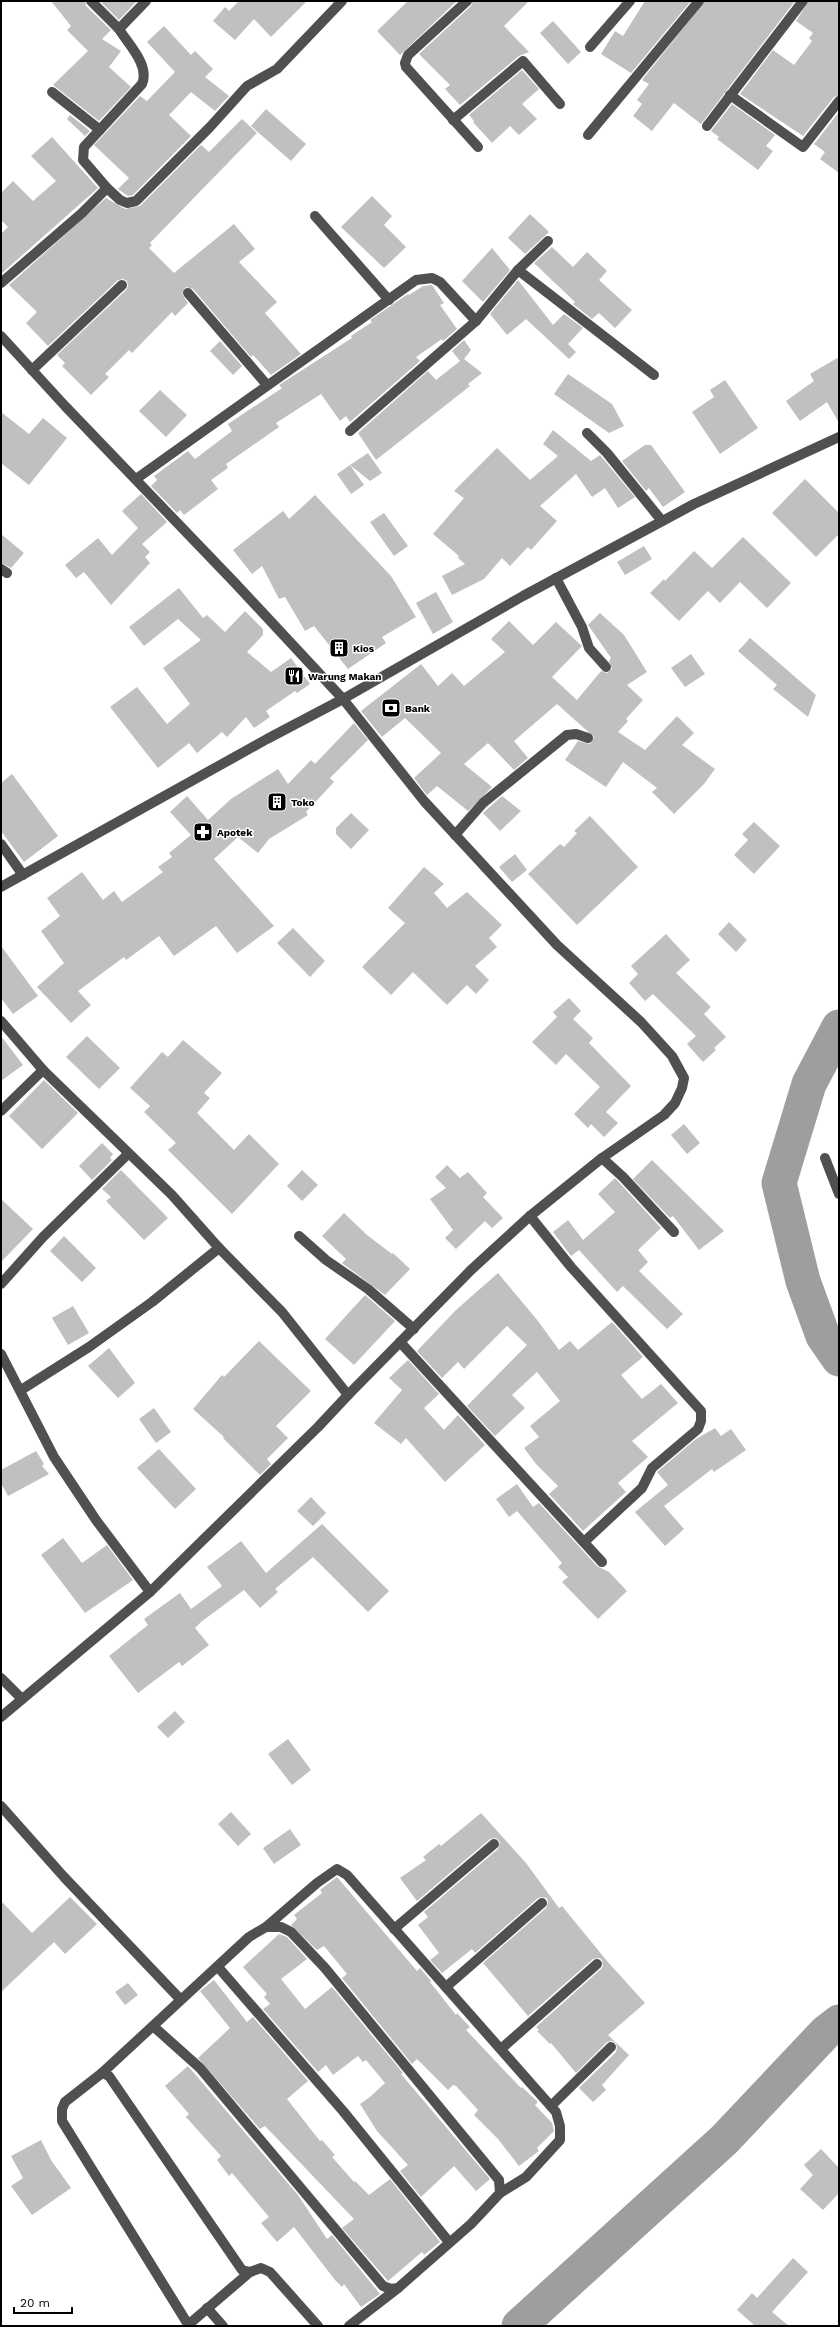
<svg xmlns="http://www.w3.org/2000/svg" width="840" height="2327" font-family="'Work Sans',sans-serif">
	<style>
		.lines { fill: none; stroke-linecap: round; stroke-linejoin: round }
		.river { stroke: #9e9e9e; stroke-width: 35 }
		.building { fill: #c0c0c0 }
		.minor { stroke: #505050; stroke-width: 10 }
		.labels { text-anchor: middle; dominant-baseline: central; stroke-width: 3; stroke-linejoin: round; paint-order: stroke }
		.poi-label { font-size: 10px; font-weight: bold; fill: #000; stroke: #fff; text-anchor: start }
	</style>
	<rect width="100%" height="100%" fill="#fff"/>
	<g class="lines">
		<g class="river">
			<path d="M839,1027l-30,57 -30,99 24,98 20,55 16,23"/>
			<path d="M519,2326l205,-186 102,-108 13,-10"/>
		</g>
	</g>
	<g class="building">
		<path d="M51,1h34l1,5 25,24 -9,9 19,12 -12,16 22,20 -32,34 -46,-36 35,-34 -21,-21 4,-4z"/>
		<path d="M100,1h37l-18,19z"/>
		<path d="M239,1h68l-36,36 -17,-18 -19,21 -22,-19 12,-14 4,4z"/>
		<path d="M408,1h49l-57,54 -23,-24z"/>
		<path d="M473,1h56l-25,25 25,26 -10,4 -59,49 -15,-16 5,-4 -31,-31 52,-48z"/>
		<path d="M645,1h46l-60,72 -30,-19 14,-23 8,5z"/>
		<path d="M705,1h90l-94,123 -27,-21 -22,28 -19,-15 9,-12 -5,-4 12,-16 -7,-4z"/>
		<path d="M809,1h30v94l-5,2 -31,39 -63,-42 33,-44 21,15 18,-24 -3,-3 4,-5 -17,-12z"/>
		<path d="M553,21l28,31 -13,12 -28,-31z"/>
		<path d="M164,26l27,29 4,-4 18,18 -8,8 24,19 -14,15 -24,-19 -22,23 22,21 -58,59 -5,1 -10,-7 11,-11 -35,-33 46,-49 7,5 28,-29 -28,-30z"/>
		<path d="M522,70l17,19 -17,15 15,15 -18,16 -9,-9 -18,17 -19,-21 1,-1 -5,-6z"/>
		<path d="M732,104l43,31 -9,11 7,5 -15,19 -41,-31 2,-2 -8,-6z"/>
		<path d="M266,109l40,35 -15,17 -40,-35z"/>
		<path d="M839,112v61l-19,-14 5,-7 -11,-8z"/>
		<path d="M70,115l20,16 -5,5 -18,-17z"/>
		<path d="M242,119l15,14 -107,110 2,2 -3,3 25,25 60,-49 21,25 -16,13 38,40 -12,11 36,41 -30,21 -18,-20 -2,2 -58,-68 -7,-2 -4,7 6,9 -13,13 -3,-4 -40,41 -3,-3 -24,24 4,3 -18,18 -29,-29 3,-3 -8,-8 69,-65 2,-4 -1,-5 -4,-2 -5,1 -70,66 -22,-23 11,-11 -28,-27 97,-87 19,11 15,-3 61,-61 8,7z"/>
		<path d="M52,137l46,51 -97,86v-40l7,-7 -7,-7v-27l12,-12 20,20 23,-20 -25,-25z"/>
		<path d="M372,196l20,20 -8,9 22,22 -22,21 -43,-41z"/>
		<path d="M530,214l19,18 -24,22 -17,-16z"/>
		<path d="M552,247l21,20 14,-15 20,19 -8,9 33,30 -17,18 -16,-15 -7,6 -19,-15 2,-2 -41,-39z"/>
		<path d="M492,248l18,22 -27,32 -21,-21z"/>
		<path d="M518,280l35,45 11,-11 19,14 -15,16 8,8 -7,7 -43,-40 -19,16 -17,-21z"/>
		<path d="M432,285l12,18 -4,2 17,24 -14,12 -1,-2 -26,18 4,4 -70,61 -4,-6 -6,5 -19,-27 -45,29 3,4 -53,37 2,4 -17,12 7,9 -34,26 -4,-5 -3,3 -26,-27 6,-6 -3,-4 34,-25 7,8 37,-28 -4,-7 54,-36 -3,-3 73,-47 -1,-2 21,-14 -2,-2 38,-26 1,1 14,-9z"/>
		<path d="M464,340l7,10 -7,9 18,14 -14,11 2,2 -94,74 -18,-27 70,-62 8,9 24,-19 -8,-10z"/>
		<path d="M220,341l22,25 -9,9 -23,-24z"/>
		<path d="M839,357v66l-12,-21 -27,19 -14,-20 28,-20 -4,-7z"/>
		<path d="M568,374l44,30 12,22 -15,7 -55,-39z"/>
		<path d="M725,380l33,48 -38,26 -28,-42 22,-15 -4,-7z"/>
		<path d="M160,390l27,25 -21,22 -27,-26z"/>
		<path d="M1,412l28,22 14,-16 24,20 -38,47 -28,-22z"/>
		<path d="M553,430l38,31 9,-6 35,42 -17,11 -13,-20 -13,9 -16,-23 -36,32 17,15 -26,29 -3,-3 -18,19 -8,-8 -18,21 -32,16 -10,-19 23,-12 -7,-6 1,-2 -26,-22 31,-36 -10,-7 43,-43 33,32 28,-24 -15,-12z"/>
		<path d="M645,445h6l34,47 -22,15 -14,-19 -3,3 -24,-30z"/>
		<path d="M368,453l14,20 -12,8 -20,-16z"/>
		<path d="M350,465l14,20 -13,9 -14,-20z"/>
		<path d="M805,479l34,34v21l-23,23 -44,-44z"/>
		<path d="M141,494l26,28 -25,22 8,8 -5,5 5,6 -39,42 -27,-33 -8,6 -11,-13 33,-27 14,17 26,-27 -16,-17z"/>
		<path d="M315,495l76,81 25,41 -34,20 4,6 -38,26 -34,-43 -9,5 -20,-34 -6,2 -17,-33 -10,8 -19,-24 50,-39 6,8z"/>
		<path d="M384,513l24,33 -14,10 -24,-34z"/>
		<path d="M1,534l23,19 -13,15 -10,-5z"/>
		<path d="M743,537l48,46 -24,25 -27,-26 -20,21 -12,-12 -29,30 -29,-28 14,-14 1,2 29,-30 18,17z"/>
		<path d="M644,546l8,13 -27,16 -8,-13z"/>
		<path d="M179,588l24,30 4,-3 18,17 20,-21 18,18v6l-16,17 24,20 20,-14 19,26 -13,9 -2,-2 -29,20 4,6 -16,11 -8,-11 -19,20 -5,-5 -25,21 -8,-10 -31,25 -48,-61 27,-20 30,37 23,-20 -27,-36 38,-28 -23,-21 -34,27 -15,-19z"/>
		<path d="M436,592l17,30 -20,12 -17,-31z"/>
		<path d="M600,613l24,22 23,37 -20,13 16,15 -17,19 2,2 -10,11 27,18 32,-34 17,17 -12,12 33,24 -11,15 -30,30 -22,-22 5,-4 -34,-26 -17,25 -41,-27 13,-19 12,3 4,-7 -37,-33 -43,37 14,17 -14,12 -26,-27 -24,21 28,23 -24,24 -31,-25 -10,9 -13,-17 27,-25 -36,-35 -23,19 -21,-26 60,-47 17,22 14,-13 12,13 41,-34 -14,-13 18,-18 24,24 23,-23 26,24 -30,31 25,23 24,-29 6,2 5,-4 -3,-8 2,-3 -23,-33z"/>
		<path d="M750,638l66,57 -8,22 -35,-28 4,-4 -39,-34z"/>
		<path d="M691,654l14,20 -20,13 -14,-19z"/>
		<path d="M354,723l14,17 -38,38 4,4 -28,30 2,3 -39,24 -11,14 -20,-16 -24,22 60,67 -37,27 -21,-27 -42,30 -15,-20 -33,24 -2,-3 -46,34 13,14 -20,18 -34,-36 27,-24 -23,-32 19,-15 -13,-18 35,-26 21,28 11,-9 8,11 41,-30 -5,-5 14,-10 -3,-4 22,-18 -21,-23 17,-16 21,24 23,-21 47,-30 10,15 23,-24 4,4z"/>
		<path d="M12,774l46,62 -34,26 -23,-31v-48z"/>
		<path d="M502,796l19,15 -21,20 -17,-18z"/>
		<path d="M351,813l18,17 -18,19 -15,-15v-6z"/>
		<path d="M590,816l48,51 -61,58 -49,-51 32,-30 4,3 13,-14 -3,-2z"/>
		<path d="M754,822l26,24 -26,28 -20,-19 14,-15 -6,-6z"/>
		<path d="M515,854l12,16 -15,12 -13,-15z"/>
		<path d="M424,867l20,17 -10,9 13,15 20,-16 35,33 -13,13 8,9 -22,19 14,14 -13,14 -9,-9 -20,20 -34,-33 -22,23 -29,-28 43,-44 -17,-15z"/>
		<path d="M729,922l18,18 -11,12 -18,-18z"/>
		<path d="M293,928l32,33 -15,16 -33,-34z"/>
		<path d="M666,934l24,26 -14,13 35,34 -7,7 22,23 -12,11 2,2 -13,12 -16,-18 9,-8 -43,-42 -8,7 -16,-18 9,-9 -7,-8z"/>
		<path d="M1,946l37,50 -25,18 -12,-16z"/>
		<path d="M569,998l12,13 -8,8 20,19 -4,5 42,43 -25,26 12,11 -14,14 -13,-13 -3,4 -14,-14 26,-27 -34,-33 -10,11 -24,-23 25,-25 -4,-5z"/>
		<path d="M1,1036l22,29 -22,16z"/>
		<path d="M87,1036l33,32 -21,21 -33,-32z"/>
		<path d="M183,1040l39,33 -18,20 6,5 -13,15 37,37 15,-16 30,30 -47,50 -64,-64 8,-7 -32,-31 6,-6 -20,-18 32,-36 6,5z"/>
		<path d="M44,1080l34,33 -36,36 -33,-33z"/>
		<path d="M684,1124l16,19 -13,11 -16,-19z"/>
		<path d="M102,1143l11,11 -3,4 2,2 -20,20 -13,-14z"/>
		<path d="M652,1160l72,71 -25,19 -26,-34 -3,2 -37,-39z"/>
		<path d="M447,1165l13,13 8,-6 19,21 -4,4 20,21 -11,10 -7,-7 -29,28 -11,-11 8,-8 -23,-31 16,-11 -11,-11z"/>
		<path d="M121,1170l47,48 -24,22 -38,-39 5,-4 -9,-8z"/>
		<path d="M302,1170l16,15 -16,16 -15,-15z"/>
		<path d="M615,1178l46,50 -23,22 10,12 -9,9 44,43 -16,15 -44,-43 -6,6 -38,-42 -8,6 -18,-24 15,-12 15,20 32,-28 -17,-18z"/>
		<path d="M1,1199l32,30 -32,33z"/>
		<path d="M344,1213l23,22 25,19 1,-1 17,16 -25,26 -43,-32 4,-4 -24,-23z"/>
		<path d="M64,1236l32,32 -14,14 -32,-31z"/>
		<path d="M498,1273l40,48 21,29 11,-9 8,9 34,-28 31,35 -22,18 21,24 19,-15 17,19 -46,38 16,16 -30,26 8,9 -43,39 -34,-37 9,-8 -22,-22 -12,-16 15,-11 -9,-11 30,-25 -23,-29 -25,23 13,13 -30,28 -28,-30 60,-61 -20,-19 -43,43 -6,-7 -16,16 -25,-27 39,-41z"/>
		<path d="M365,1295l30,26 -41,44 -29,-26z"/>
		<path d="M73,1306l16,27 -21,12 -16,-27z"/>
		<path d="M259,1341l52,50 -35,35 12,12 -21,21 4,5 -11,11 -37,-37 1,-1 -31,-28 29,-34 2,2z"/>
		<path d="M109,1348l26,35 -17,15 -30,-32z"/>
		<path d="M408,1360l31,34 -15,14 20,22 14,-15 27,30 -40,37 -39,-44 -5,6 -27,-21 28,-33 -13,-12z"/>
		<path d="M154,1408l17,24 -15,11 -17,-24z"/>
		<path d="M715,1428l6,8 10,-7 15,21 -32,22 -2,-3 -48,37 20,23 -19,17 -30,-34 33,-27 -11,-13 39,-33z"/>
		<path d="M159,1449l37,40 -21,20 -38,-41z"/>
		<path d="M36,1451l8,13 -2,2 7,8 -41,22 -7,-13v-13z"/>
		<path d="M517,1484l16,23 6,-4 58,63 12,6 18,19 -29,28 -36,-37 6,-5 -10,-10 4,-4 -45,-52 -8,6 -13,-18z"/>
		<path d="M311,1497l15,16 -13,13 -16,-15z"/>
		<path d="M322,1524l67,67 -21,21 -55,-55 -38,32 3,3 -18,16 -16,-18 -43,32 -6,6 14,17 -27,21 -3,-4 -41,31 -29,-37 39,-31 -4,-6 36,-26 11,16 31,-23 -15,-19 34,-26 25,32z"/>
		<path d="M63,1538l19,25 25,-18 26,35 -48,33 -44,-58z"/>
		<path d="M175,1711l10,11 -17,16 -11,-11z"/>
		<path d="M288,1739l23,31 -19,15 -24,-31z"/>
		<path d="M231,1812l20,22 -13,12 -20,-22z"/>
		<path d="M481,1813l45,50 33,45 3,-2 45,55 38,42 -37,32 21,20 -27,30 4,5 -13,12 -14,-14 37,-36 1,-4 -1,-5 -4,-2 -5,1 -31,31 -25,-30 -1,1 -13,-13 2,-1 -3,-3 65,-58 2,-3 -1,-6 -3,-2 -6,1 -65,57 -45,-53 63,-55 2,-6 -1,-4 -6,-1 -3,1 -63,55 -3,-4 -30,24 -12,-13 9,-7 -21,-28 10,-8 -4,-5 74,-63 2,-7 -4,-4 -6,1 -73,62 -17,-23 26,-18 -3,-3 16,-13 2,2z"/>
		<path d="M290,1829l11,16 -27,19 -11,-16z"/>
		<path d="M337,1877l80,94 3,-3 11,13 -1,1 26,33 1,-2 13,14 -4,3 55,58 1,-1 16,15 -3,3 17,18 2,8 -17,17 2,3 -20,15 -21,-27 -24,-24 4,-5 -22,-24 -3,-1 -5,5 -31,-31 -5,5 -70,-86 5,-4 -23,-28 -7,4 -26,-25 6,-6 -3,-4 28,-22 -2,-3z"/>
		<path d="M70,1897l27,27 -32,30 -11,-12 -53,50v-91l31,32z"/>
		<path d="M279,1934l8,3 20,22 -26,20 24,30 27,-22 71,86 -2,1 89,105 -14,12 -22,-25 -33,31 -21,-26 8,-6 -31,-34 -17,-27 10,-7 15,-14 -19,-23 -3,2 -5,-6 -25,19 -7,-10 -8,7 -55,-63 7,-5 -6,-7 3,-3 -24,-27z"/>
		<path d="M214,1980l33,42 6,-5 55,64 -21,18 33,42 2,-1 13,15 -3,2 22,25 1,-1 14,14 21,-16 50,63 -16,13 -2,-3 -34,29 -46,-53 12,-9 -89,-93 -5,3 -62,-71 32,-30 -30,-37z"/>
		<path d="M128,1983l10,12 -13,10 -10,-13z"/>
		<path d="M188,2066l110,129 29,44 5,-4 48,59 -19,13 -17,-23 -2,3 -7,-7 -41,-53 -17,15 -16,-19 8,-6 -37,-44 -3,3 -12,-16 4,-4 -35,-39 3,-3 -24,-28z"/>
		<path d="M41,2140l10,20 20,28 -39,27 -21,-29 12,-8 -12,-22z"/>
		<path d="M821,2149l18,19v25l-16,17 -23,-21 13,-14 -9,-10z"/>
		<path d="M793,2258l15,14 -36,40 17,14h-34l-18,-16 15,-17 5,5z"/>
	</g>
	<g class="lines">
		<g class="minor">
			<path d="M91,1l28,28 27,-28"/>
			<path d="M467,1l-59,54 -3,8 1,4 72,80"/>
			<path d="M119,29c9,15 31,36 23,55l-58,63 -1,13 24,28 13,12 7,3 9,-2 74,-74 37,-41 30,-17 65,-68"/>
			<path d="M590,47l40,-46"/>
			<path d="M52,92l48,38"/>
			<path d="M730,95l73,52 36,-46"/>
			<path d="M453,120l70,-59 37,43"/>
			<path d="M707,126l96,-125"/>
			<path d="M588,135l111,-134"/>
			<path d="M315,216l74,84"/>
			<path d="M518,270l136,105"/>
			<path d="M1,283l81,-70 25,-25"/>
			<path d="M188,293l79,92"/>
			<path d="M1,336l64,70 170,177 108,116 81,102 133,144 84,77 31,34 12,22 -2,10 -7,15 -11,12 -62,43 -72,58 -59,54 -123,125 -30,32 -168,165 -149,125"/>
			<path d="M32,370l90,-85"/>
			<path d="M350,431l126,-110 42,-51 30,-29"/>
			<path d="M587,433l20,20 55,68"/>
			<path d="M136,479l280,-199 16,-2 8,4 36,39"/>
			<path d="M1,569l6,4"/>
			<path d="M556,578l26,49 7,21 17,19"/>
			<path d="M455,835l28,-32 84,-68 9,-1 12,4"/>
			<path d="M1,844l22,31"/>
			<path d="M1,887l266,-148 76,-40 180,-103 171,-92 145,-67"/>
			<path d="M1,1021l42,49 129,125 47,53"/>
			<path d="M1,1111l42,-41"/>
			<path d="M602,1158l21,19 51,55"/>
			<path d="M825,1158l14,36"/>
			<path d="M530,1216l41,51 130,144v10l-3,8 -46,39 -10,20 -58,54"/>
			<path d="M299,1236l27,24 42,29 46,40"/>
			<path d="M1,1284l42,-47 85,-83"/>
			<path d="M400,1342l202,220"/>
			<path d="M1,1354l53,103 42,63 54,72"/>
			<path d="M21,1390l68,-43 63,-45 67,-54 63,64 66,83"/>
			<path d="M1,1678l21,21"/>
			<path d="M1,1806l63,71 116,122"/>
			<path d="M266,1927l51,-44 20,-14 10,6 209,237 4,14v14l-34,37 -26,16"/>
			<path d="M394,1929l100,-85"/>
			<path d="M218,1967l125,144 106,131"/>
			<path d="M446,1987l96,-84"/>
			<path d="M501,2049l96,-85"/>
			<path d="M102,2073l147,-136 17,-10h15l10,5 34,36 174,212 1,13 -29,31 -73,64 -7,1 -8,-3 -183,-218 -47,-42"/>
			<path d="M551,2106l60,-59"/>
			<path d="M207,2308l16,18"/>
			<path d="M188,2325l62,-53"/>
			<path d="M189,2326l-127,-205v-12l3,-7 37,-29 7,3 133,194 8,2 11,-4 9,4 48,54"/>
			<path d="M349,2326l49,-38"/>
		</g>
	</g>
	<defs>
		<g id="building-square" transform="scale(1)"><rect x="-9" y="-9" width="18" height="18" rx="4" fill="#000" stroke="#fff"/><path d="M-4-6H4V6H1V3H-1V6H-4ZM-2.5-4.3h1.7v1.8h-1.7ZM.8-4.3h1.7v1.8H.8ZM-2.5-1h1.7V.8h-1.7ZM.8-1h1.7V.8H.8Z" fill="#fff"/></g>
		<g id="restaurant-square" transform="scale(1)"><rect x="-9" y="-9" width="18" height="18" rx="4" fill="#000" stroke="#fff"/><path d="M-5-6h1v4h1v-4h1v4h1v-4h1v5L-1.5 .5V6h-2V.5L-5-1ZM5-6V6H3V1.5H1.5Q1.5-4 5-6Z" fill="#fff"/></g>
		<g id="bank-square" transform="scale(1)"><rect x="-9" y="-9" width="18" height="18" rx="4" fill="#000" stroke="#fff"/><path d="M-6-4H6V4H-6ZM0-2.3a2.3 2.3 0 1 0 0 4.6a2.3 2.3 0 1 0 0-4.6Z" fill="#fff"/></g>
		<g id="pharmacy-square" transform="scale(1)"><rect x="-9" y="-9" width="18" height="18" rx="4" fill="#000" stroke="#fff"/><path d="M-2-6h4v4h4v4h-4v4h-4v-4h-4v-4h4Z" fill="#fff"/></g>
	</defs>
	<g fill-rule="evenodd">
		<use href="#building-square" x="339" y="648"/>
		<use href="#restaurant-square" x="294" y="676"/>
		<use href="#bank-square" x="391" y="708"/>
		<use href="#building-square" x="277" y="802"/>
		<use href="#pharmacy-square" x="203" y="832"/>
	</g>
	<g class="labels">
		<g class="poi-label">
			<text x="353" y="648">Kios</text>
			<text x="308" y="676">Warung Makan</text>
			<text x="405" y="708">Bank</text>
			<text x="291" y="802">Toko</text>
			<text x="217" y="832">Apotek</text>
		</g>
	</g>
	<rect width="840" height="2327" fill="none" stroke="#000000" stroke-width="4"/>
	<path d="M14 2307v6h58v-6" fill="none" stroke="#000000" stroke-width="2"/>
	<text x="20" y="2307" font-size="12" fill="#000000" stroke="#ffffff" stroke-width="3" paint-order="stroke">20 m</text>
</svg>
